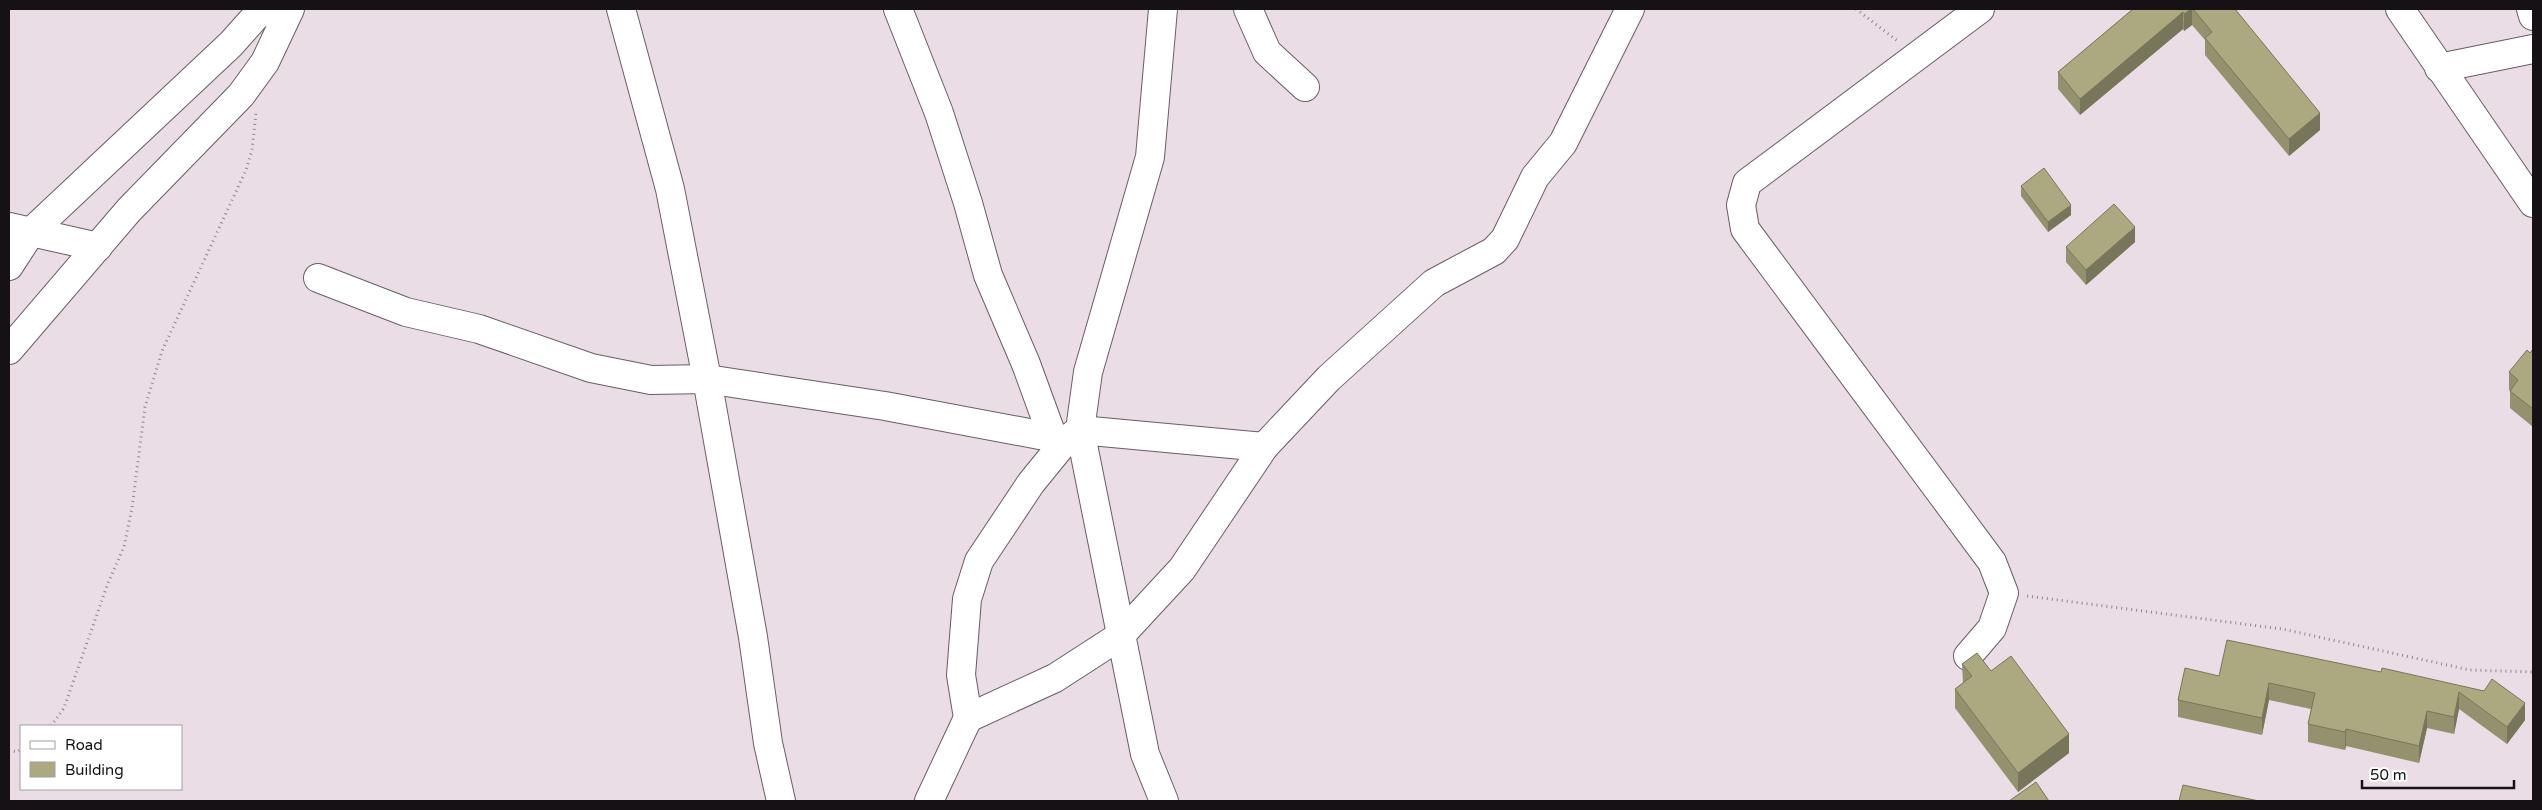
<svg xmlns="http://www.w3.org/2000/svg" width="2542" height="810" font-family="'Varela Round',sans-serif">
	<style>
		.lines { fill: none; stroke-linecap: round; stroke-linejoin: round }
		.minor-casing { stroke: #695d65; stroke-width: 30 }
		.path { stroke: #90868c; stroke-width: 3; stroke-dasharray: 1 4; stroke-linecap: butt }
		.minor { stroke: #fff; stroke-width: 28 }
		.wall { fill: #94916e }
		.shaded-wall { fill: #78765a }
		.building { fill: #aca980; stroke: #78765a }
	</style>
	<rect width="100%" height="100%" fill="#ebdde5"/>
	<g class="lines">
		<g class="minor-casing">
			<g id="minor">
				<path d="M621,9l49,180 37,190 46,258 15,106 13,58"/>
				<path d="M898,9l41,104 29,90 20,72 38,89 27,74"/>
				<path d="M1163,9l-13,148 -62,215 -8,58 65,324 19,47"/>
				<path d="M1248,9l19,43 38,35"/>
				<path d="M2400,9l133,194"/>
				<path d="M2531,9l2,7"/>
				<path d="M2439,68l94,-19"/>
				<path d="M9,227l89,20"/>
				<path d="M9,266l22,-34 200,-188 25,-28 11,-7"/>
				<path d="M318,278l88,34 73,17 112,39 60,12 56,-1 65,10 113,17 181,34"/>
				<path d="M9,350l120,-140 112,-115 24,-33 25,-53"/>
				<path d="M1968,656l24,-28 12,-35 -12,-31 -247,-333 -4,-24 6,-22 233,-174"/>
				<path d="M968,718l87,-40 65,-42 62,-67 82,-122 65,-69 105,-95 60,-32 11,-12 30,-62 28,-34 67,-134"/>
				<path d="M929,801l39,-83 -7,-43 6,-76 12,-38 52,-78 35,-43 14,-10 184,17"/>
			</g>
		</g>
		<g class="path">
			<path d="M1856,9l43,33"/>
			<path d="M2027,596l255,33 188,41 63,2"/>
			<path d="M51,726l13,-18 44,-125 16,-36 8,-39 13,-101 17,-56 84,-181 6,-20 4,-37"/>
			<path d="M9,750l8,2 4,-3"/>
		</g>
		<use href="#minor" class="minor"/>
	</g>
	<g class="wall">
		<path d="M2133,9h102l85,121 -31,26 -84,-101v-15l-13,-15 -8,6 -1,-2 -103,86 -22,-26v-17z"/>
		<path d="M2021,186l50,29 -23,17 -27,-36z"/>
		<path d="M2135,242l-49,43 -20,-23v-15z"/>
		<path d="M2533,349v78l-23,-19v-17l-1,-1v-18l21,-19z"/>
		<path d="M1962,664l29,7 78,82 -51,39 -63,-84v-19l8,-6z"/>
		<path d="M2381,672l103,19 41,29 -18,24 -48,-35 -5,25 -27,-6 -8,35 -73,-17 -1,4 -37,-8v-18l3,-15 -42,-9 -7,35 -84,-18v-17l41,-24z"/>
	</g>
	<g class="shaded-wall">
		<path d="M2191,9h1v16l-8,6v-17z"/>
		<path d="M2183,12v17l-103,86v-16z"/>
		<path d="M2320,113v17l-31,26v-17z"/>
		<path d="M2071,205v10l-23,17v-10z"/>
		<path d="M2135,227v15l-49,43v-15z"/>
		<path d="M2269,683v17l-7,35v-17z"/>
		<path d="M2459,692v17l-5,25v-17z"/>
		<path d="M2525,703v17l-18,24v-17z"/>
		<path d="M2427,711v17l-8,35v-17z"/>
		<path d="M2346,729v17l-1,4v-18z"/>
		<path d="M2069,734v19l-51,39v-19z"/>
	</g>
	<g class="building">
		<path d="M2133,9h58l-7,5 -1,-2 -103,87 -22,-27z"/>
		<path d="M2193,9h42l85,104 -31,26 -84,-101 7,-6z"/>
		<path d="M2044,168l27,37 -23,17 -27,-36z"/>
		<path d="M2114,204l21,23 -49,43 -20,-23z"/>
		<path d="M2533,349v60l-23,-18 8,-11 -9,-8 18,-22 3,3z"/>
		<path d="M2227,640l154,32 1,-4 102,23 8,-12 33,24 -18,24 -48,-35 -5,25 -27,-6 -8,35 -73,-17 -1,3 -37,-8 7,-31 -46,-10 -7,35 -84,-18 7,-32 34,8z"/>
		<path d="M1977,653l14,18 20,-15 58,78 -51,39 -63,-84 17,-13 -10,-12z"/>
		<path d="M2036,782l13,19h-40z"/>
		<path d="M2183,785l76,16h-80z"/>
	</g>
	<rect width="2542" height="810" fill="none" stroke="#161114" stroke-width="20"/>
	<rect x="20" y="725" width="162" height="65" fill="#ffffff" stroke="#a2a0a1"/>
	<rect x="30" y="741" width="25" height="8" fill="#ffffff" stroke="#a2a0a1"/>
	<text x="65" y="750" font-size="15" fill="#161114">Road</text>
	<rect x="30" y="762" width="25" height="15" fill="#aca980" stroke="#a2a0a1"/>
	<text x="65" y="775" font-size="15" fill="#161114">Building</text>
	<path d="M2362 780v8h152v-8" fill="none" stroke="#161114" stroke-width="2.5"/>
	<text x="2370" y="780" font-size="15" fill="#161114" stroke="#ffffff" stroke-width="4" paint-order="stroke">50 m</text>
</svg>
